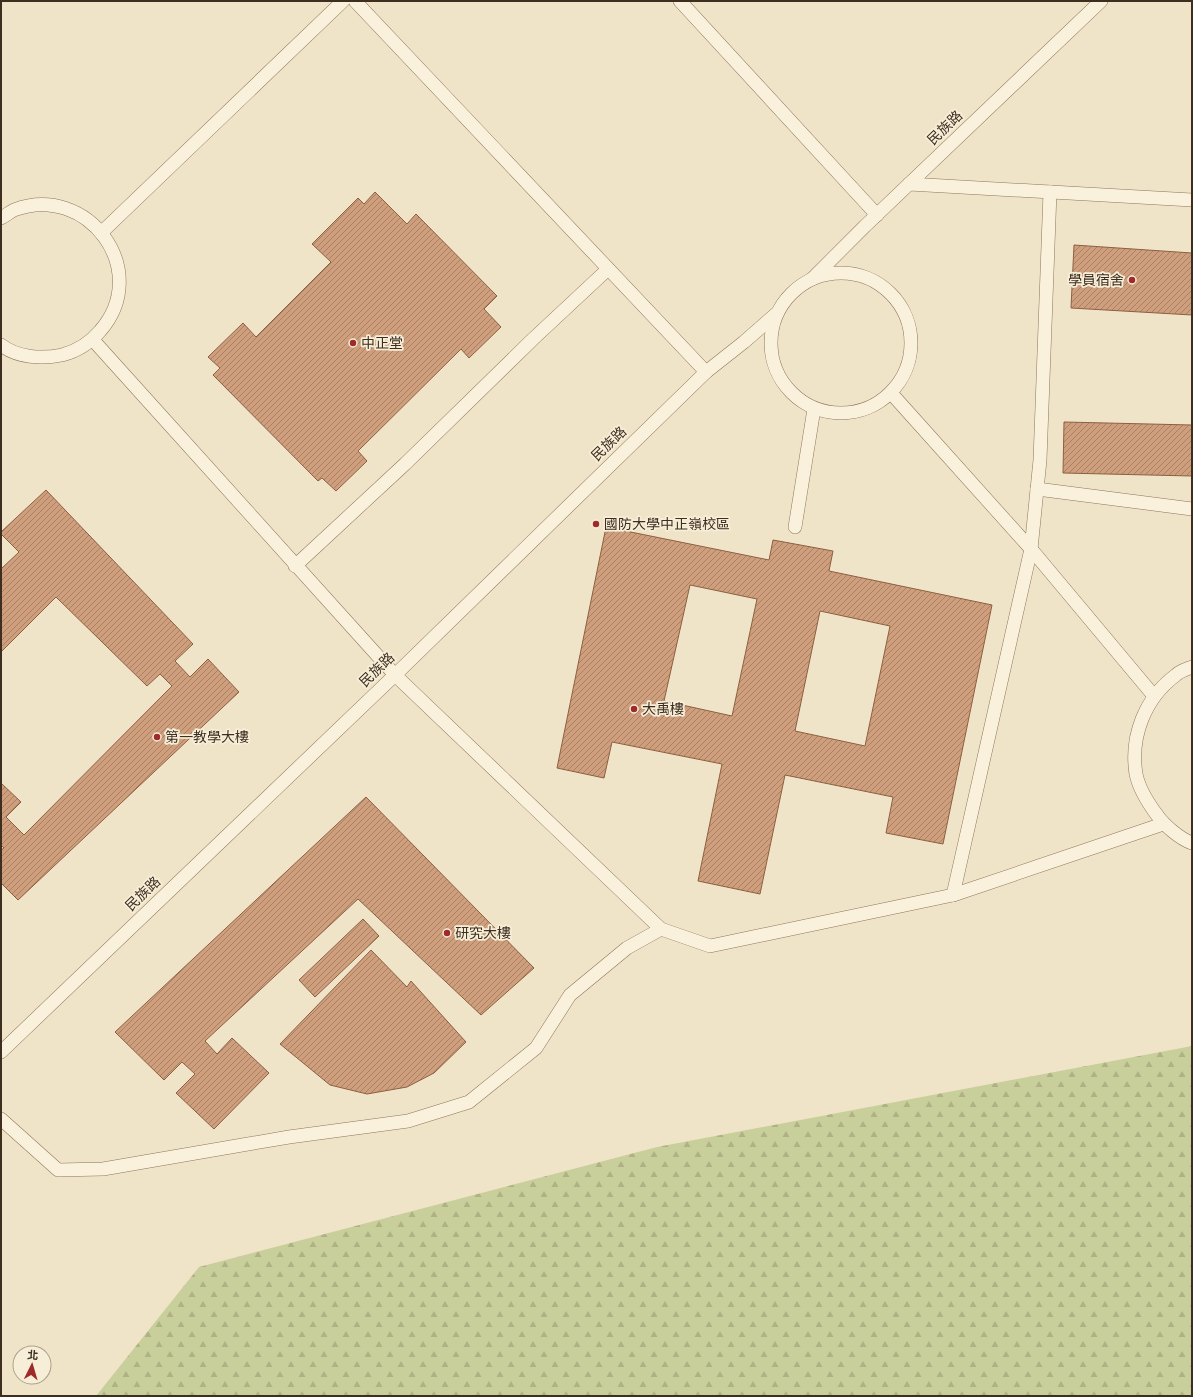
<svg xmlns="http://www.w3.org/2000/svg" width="1193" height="1397" font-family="Bitter,'Noto Sans TC',serif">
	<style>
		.forest { fill: url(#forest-firs) }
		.building { fill: url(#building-hatch); stroke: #8d5f41; fill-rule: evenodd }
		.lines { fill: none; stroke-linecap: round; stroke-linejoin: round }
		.service-casing { stroke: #8d765c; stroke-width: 14 }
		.service { stroke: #faf1dc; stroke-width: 13 }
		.poi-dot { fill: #9e2a2b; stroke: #f7eed8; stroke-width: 1.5 }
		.labels { text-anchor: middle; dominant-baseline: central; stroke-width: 3.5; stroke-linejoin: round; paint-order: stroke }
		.street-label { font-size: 14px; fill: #3d2e20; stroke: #f7eed8 }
		.poi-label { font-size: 14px; fill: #3d2e20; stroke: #f7eed8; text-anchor: start }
	</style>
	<defs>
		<pattern id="forest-firs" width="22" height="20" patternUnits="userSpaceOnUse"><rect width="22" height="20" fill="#c9cf9b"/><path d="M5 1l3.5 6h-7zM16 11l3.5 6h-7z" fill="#aeb285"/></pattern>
		<pattern id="building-hatch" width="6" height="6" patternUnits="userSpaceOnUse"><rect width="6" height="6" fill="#cf9f7d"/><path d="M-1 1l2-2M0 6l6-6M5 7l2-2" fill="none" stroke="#a98266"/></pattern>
	</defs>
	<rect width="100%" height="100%" fill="#f0e4c8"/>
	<path class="forest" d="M1192,1046v350h-1096l103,-129 458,-120z"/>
	<g class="building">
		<path d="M375,192l32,32 9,-10 81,82 -13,13 17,18 -32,31 -8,-9 -103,102 9,10 -31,30 -14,-13 -4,3 -105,-106 7,-7 -12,-11 35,-34 13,14 75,-75 -19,-18 46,-46 6,6z"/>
		<path d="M1074,245l118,8v62l-121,-7z"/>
		<path d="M1064,422l128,3v51l-129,-3z"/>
		<path d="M46,490l147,154 -18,17 15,16 18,-18 31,33 -221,208 -17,-17v-33l3,-2 -3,-3v-62l20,19 -15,15 18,18 148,-149 -12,-12 -13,12 -91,-89 -55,55v-83l18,-17 -18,-18v-2z"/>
		<path d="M606,527l163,33 4,-20 60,11 -4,20 163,34 -49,239 -57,-11 7,-36 -108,-22 -25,119 -62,-13 24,-117 -110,-22 -8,36 -47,-10zM690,585l67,14 -25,117 -68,-15zM820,611l70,15 -25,120 -70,-15z"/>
		<path d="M366,797l168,171 -53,47 -123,-116 -153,142 12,13 15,-16 37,35 -55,56 -38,-36 19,-19 -13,-12 -18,18 -49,-48z"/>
		<path d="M363,919l16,17 -64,61 -16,-17z"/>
		<path d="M371,950l36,37 4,-6 55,61 -32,31 -27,14 -40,7 -37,-9 -50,-41z"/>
	</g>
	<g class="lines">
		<g class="service-casing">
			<g id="service">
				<path d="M355,1l351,371"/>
				<path d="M680,1l197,214"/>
				<path d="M909,184l283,16"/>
				<path d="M1,218c4,-2 9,-6 13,-8 74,-28 139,61 86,121 -10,12 -23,20 -38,24 -20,4 -44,3 -61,-10"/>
				<path d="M102,232l241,-231"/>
				<circle cx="841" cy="343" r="70"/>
				<path d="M812,279l53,-53 236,-225"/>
				<path d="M93,340l302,335 266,254 49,17 243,-51 210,-71"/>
				<path d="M891,393l140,156 123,147"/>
				<path d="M1037,489l155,20"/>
				<path d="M795,527l19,-118"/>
				<path d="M295,566l110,-102 128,-125 75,-70"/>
				<path d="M1192,667c-5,2 -12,4 -16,8 -31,23 -46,61 -40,99 3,15 12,29 21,41 7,10 23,24 35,28"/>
				<path d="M953,895l78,-346 9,-89 10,-268"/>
				<path d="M1,1052l394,-377 311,-303 38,-30 32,-28"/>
				<path d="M1,1119l57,51 45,-1 186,-32 119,-16 61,-19 67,-54 34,-53 57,-47 34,-19"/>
			</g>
		</g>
		<use href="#service" class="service"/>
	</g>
	<g class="poi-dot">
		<circle cx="1132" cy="280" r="4"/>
		<circle cx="353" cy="343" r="4"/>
		<circle cx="596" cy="524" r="4"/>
		<circle cx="634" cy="709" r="4"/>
		<circle cx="157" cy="737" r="4"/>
		<circle cx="447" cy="933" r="4"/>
	</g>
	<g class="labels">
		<g class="street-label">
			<text transform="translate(945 128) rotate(-44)">民族路</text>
			<text transform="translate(609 444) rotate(-44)">民族路</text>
			<text transform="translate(377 670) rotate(-44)">民族路</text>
			<text transform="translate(143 894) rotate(-44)">民族路</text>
		</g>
		<g class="poi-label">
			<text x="1124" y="280" text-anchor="end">學員宿舍</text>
			<text x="361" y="343">中正堂</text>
			<text x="604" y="524">國防大學中正嶺校區</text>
			<text x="642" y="709">大禹樓</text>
			<text x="165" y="737">第一教學大樓</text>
			<text x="455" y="933">研究大樓</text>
		</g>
	</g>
	<rect width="1193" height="1397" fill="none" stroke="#3d2e20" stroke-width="4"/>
	<g transform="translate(32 1365) rotate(5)"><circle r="19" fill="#f7eed8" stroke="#ada18e"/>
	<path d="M0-3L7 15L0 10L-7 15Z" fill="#9e2a2b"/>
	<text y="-6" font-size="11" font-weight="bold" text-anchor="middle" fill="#3d2e20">北</text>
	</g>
</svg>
